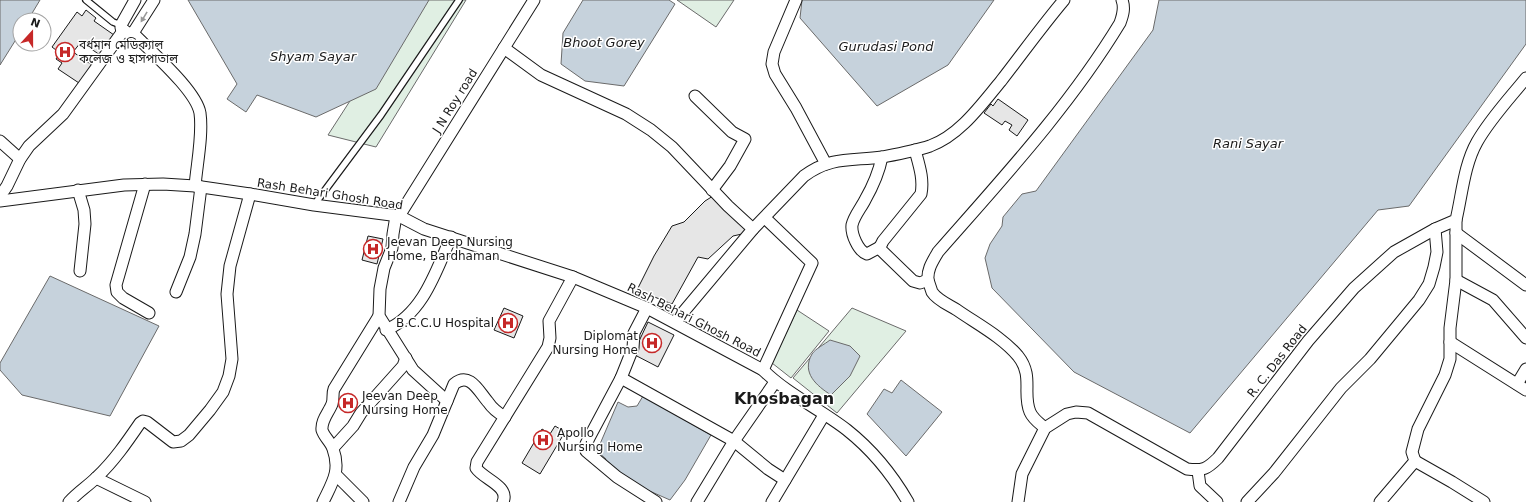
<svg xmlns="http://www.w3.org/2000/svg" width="1526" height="502" font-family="'DejaVu Sans','Noto Sans Bengali',sans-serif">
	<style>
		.green { fill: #e0efe3; stroke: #6a6a6a }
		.water { fill: #c6d2dc; stroke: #6a6a6a }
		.building { fill: #e6e6e6; stroke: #1a1a1a }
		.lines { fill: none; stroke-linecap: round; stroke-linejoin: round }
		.lane-casing { stroke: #1a1a1a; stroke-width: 8 }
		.street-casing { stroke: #1a1a1a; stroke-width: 13 }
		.lane { stroke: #fff; stroke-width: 5.5 }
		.street { stroke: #fff; stroke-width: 11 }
		.oneway { fill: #989898 }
		.labels { text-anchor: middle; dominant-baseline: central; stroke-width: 3; stroke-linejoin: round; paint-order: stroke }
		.poi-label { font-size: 12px; fill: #1a1a1a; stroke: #fff; text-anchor: start }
		.street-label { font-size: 12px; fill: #1a1a1a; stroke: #fff }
		.water-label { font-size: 13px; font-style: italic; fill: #1a1a1a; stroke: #fff }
		.district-label { font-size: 16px; font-weight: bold; fill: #1a1a1a; stroke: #fff }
	</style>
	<rect width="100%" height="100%" fill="#fff"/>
	<g class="green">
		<path d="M415,0h51l-90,147 -48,-12z"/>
		<path d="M677,0h57l-18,27z"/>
		<path d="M852,308l54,23 -69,82 -44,-35z"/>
		<path d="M797,310l32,21 -38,47 -19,-15z"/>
	</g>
	<g class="water">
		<path d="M0,0h40l-12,20h-8v13l-20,32z"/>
		<path d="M188,0h241l-53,89 -60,28 -59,-22 -11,17 -19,-13 10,-15z"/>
		<path d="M583,0h86l6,4 -51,82 -39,-5 -24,-17 2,-31z"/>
		<path d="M802,0h192l-46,65 -71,41 -77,-88z"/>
		<path d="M1159,0h367v44l-117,162 -31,4 -188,223 -116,-61 -82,-84 -7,-30 5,-14 12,-18 1,-9 19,-23 14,-3 117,-161z"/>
		<path d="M50,276l109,50 -49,90 -88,-21 -22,-25v-7z"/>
		<path d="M830,340l20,6 10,10 -10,20 -19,19c-14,-9 -30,-22 -19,-41 3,-5 13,-10 18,-14z"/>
		<path d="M901,380l41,32 -36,44 -39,-42 17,-25 8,4z"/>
		<path d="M643,396l68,39 -26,45 -15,20 -25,-11 -41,-24 2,-6 -9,-8 21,-49 10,5 9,-1z"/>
	</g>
	<g class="building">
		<path d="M86,10l10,8 -2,3 20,14 -14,20 -19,-13 -8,10 19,13 -13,18 -21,-14 4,-6 -6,-4 4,-6 -8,-6 25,-35 5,4z"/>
		<path d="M998,99l30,21 -11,16 -8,-6 3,-5 -7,-4 -3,4 -18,-12 7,-9 2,2z"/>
		<path d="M713,196l38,36 -18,4 -25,23 -10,-2 -26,47 -35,-14 17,-34 18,-30 12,-4 21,-21z"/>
		<path d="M368,236l15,3 -6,25 -15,-4z"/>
		<path d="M504,308l19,8 -9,22 -20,-8z"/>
		<path d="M648,322l26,13 -16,32 -25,-13z"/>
		<path d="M555,426l10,6 -25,42 -18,-11 20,-34 8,5z"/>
	</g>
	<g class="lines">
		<g class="lane-casing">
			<g id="lane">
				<path d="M86,0l27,22 8,3"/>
				<path d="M314,205l67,-90 78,-115"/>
			</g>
		</g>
		<g class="street-casing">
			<g id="street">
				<path d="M135,0l-14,25v3l7,5h5c17,18 63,57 67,80 3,22 -3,50 -5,73"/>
				<path d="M796,0l-22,52 -2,12 3,10 21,34 30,56"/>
				<path d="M133,33l21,-33"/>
				<path d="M504,48l37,27 85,39 25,16 21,17 56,59 25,23"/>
				<path d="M695,96l37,36 13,7 -15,27 -18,24"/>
				<path d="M0,141l20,18"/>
				<path d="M915,150c4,15 9,29 6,44l-38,47 -3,6 1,3 32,31 7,2 8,-3"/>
				<path d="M145,184l-29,101 1,7 6,6 26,15"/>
				<path d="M78,190l6,20 1,14 -5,47"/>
				<path d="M0,196l7,-10 13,-27 9,-13 34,-32 60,-83"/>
				<path d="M0,201l124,-16 39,-1 32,2 55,8 64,11 85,11 25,13 149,48 74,31 116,62c24,24 57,39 84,60 24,19 46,46 61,72"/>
				<path d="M396,216l-3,18 -1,14 -8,20 -4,21 -1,27 34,54 34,31"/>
				<path d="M399,216l135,-216"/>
				<path d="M1456,233l70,52"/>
				<path d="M880,247l-13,7c-9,-3 -16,-20 -15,-29 2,-9 9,-17 13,-25 8,-14 14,-28 17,-43"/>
				<path d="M1456,280l37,20 33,38"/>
				<path d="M176,292l14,-35 5,-23 6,-47"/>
				<path d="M647,308l-13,25 -1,15 -12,30 -32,60 -3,6v7l31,26 39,25"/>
				<path d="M675,322l78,-93 51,-53c27,-20 48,-15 78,-19 16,-3 33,-6 48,-11 30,-11 51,-41 71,-65 21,-27 41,-55 63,-81"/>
				<path d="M386,330c37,-16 50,-59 65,-93"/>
				<path d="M1450,342l76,48"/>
				<path d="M763,370l49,-107 -47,-45"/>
				<path d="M621,378l113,63 34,28 17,11"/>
				<path d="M1517,384l9,-15"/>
				<path d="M1045,428c-6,-5 -12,-9 -15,-16 -8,-19 4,-36 -12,-56 -16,-19 -41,-32 -61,-46 -8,-5 -20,-10 -25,-18 -1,-3 -3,-9 -4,-12 -1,-11 5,-19 10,-28 64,-73 131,-145 182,-229 3,-8 5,-15 2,-23"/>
				<path d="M333,448l20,-22 8,-13 42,-47 3,-8"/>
				<path d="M1415,461l37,21 32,20"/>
				<path d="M1198,471l2,15 17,16"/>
				<path d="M336,475l27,27"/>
				<path d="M96,478l49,24"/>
				<path d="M69,502c9,-10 19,-16 28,-25 17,-16 30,-35 43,-54l3,-2 4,1 26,20 8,-1 8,-6 21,-25 13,-18 6,-16 3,-17 -5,-65 3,-28 20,-72"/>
				<path d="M323,502c9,-19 18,-31 10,-53 -2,-7 -9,-12 -11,-19 -1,-10 7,-18 10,-26 2,-5 0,-10 2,-15l45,-73"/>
				<path d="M399,502l15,-35 19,-32 21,-51c16,-13 25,8 34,18 4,6 10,11 17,15"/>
				<path d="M503,502c7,-16 -20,-23 -27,-34l1,-6 71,-115 2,-9 -1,-17 24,-44"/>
				<path d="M697,502l37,-61 41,-59"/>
				<path d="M772,502l52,-87"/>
				<path d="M1018,502l4,-28 23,-46 22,-14 9,-2 12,1 99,56c16,2 20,0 31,-11l90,-117 46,-53 40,-36 41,-23 21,-9c6,-25 8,-55 21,-78 13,-23 32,-43 49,-64"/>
				<path d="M1247,502l27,-29 67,-85 29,-29 49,-59 10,-16 5,-17 3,-15 -2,-23"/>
				<path d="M1380,502l35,-41 -3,-9 6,-23 27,-54 5,-16v-31l6,-48v-60"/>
			</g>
		</g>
		<use href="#lane" class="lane"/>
		<use href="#street" class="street"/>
	</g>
	<defs><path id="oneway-solid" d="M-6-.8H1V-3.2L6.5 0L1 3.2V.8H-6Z"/></defs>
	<use class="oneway" href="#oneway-solid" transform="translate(144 17) rotate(121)"/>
	<defs>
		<g id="hospital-ring" transform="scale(1)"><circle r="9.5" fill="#fff" stroke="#c62828" stroke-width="1.5"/><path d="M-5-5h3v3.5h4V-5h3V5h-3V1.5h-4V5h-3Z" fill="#c62828"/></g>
	</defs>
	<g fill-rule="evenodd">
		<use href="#hospital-ring" x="65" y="52"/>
		<use href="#hospital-ring" x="373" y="249"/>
		<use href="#hospital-ring" x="508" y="323"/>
		<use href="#hospital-ring" x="652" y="343"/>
		<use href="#hospital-ring" x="348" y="403"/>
		<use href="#hospital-ring" x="543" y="440"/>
	</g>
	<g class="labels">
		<g class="poi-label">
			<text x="79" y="45">বর্ধমান মেডিক্যাল<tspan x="79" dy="14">কলেজ ও হাসপাতাল</tspan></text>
			<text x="387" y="242">Jeevan Deep Nursing<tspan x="387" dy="14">Home, Bardhaman</tspan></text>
			<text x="494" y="323" text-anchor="end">B.C.C.U Hospital</text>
			<text x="638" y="336" text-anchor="end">Diplomat<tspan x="638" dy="14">Nursing Home</tspan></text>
			<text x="362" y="396">Jeevan Deep<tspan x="362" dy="14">Nursing Home</tspan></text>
			<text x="557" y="433">Apollo<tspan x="557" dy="14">Nursing Home</tspan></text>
		</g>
		<g class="street-label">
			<text transform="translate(455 101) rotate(-58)">J N Roy road</text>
			<text transform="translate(330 194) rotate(9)">Rash Behari Ghosh Road</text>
			<text transform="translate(694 320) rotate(27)">Rash Behari Ghosh Road</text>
			<text transform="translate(1277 361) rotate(-52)">R. C. Das Road</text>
		</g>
		<g class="water-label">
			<text x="604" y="42">Bhoot Gorey</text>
			<text x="886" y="46">Gurudasi Pond</text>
			<text x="313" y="56">Shyam Sayar</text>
			<text x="1248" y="143">Rani Sayar</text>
		</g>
		<g class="district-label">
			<text x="784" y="398">Khosbagan</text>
		</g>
	</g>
	<g transform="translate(32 32) rotate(21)"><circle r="19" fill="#ffffff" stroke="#a3a3a3"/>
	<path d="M0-3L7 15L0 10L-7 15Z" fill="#c62828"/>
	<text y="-6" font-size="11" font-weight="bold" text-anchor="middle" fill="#1a1a1a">N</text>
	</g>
</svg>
